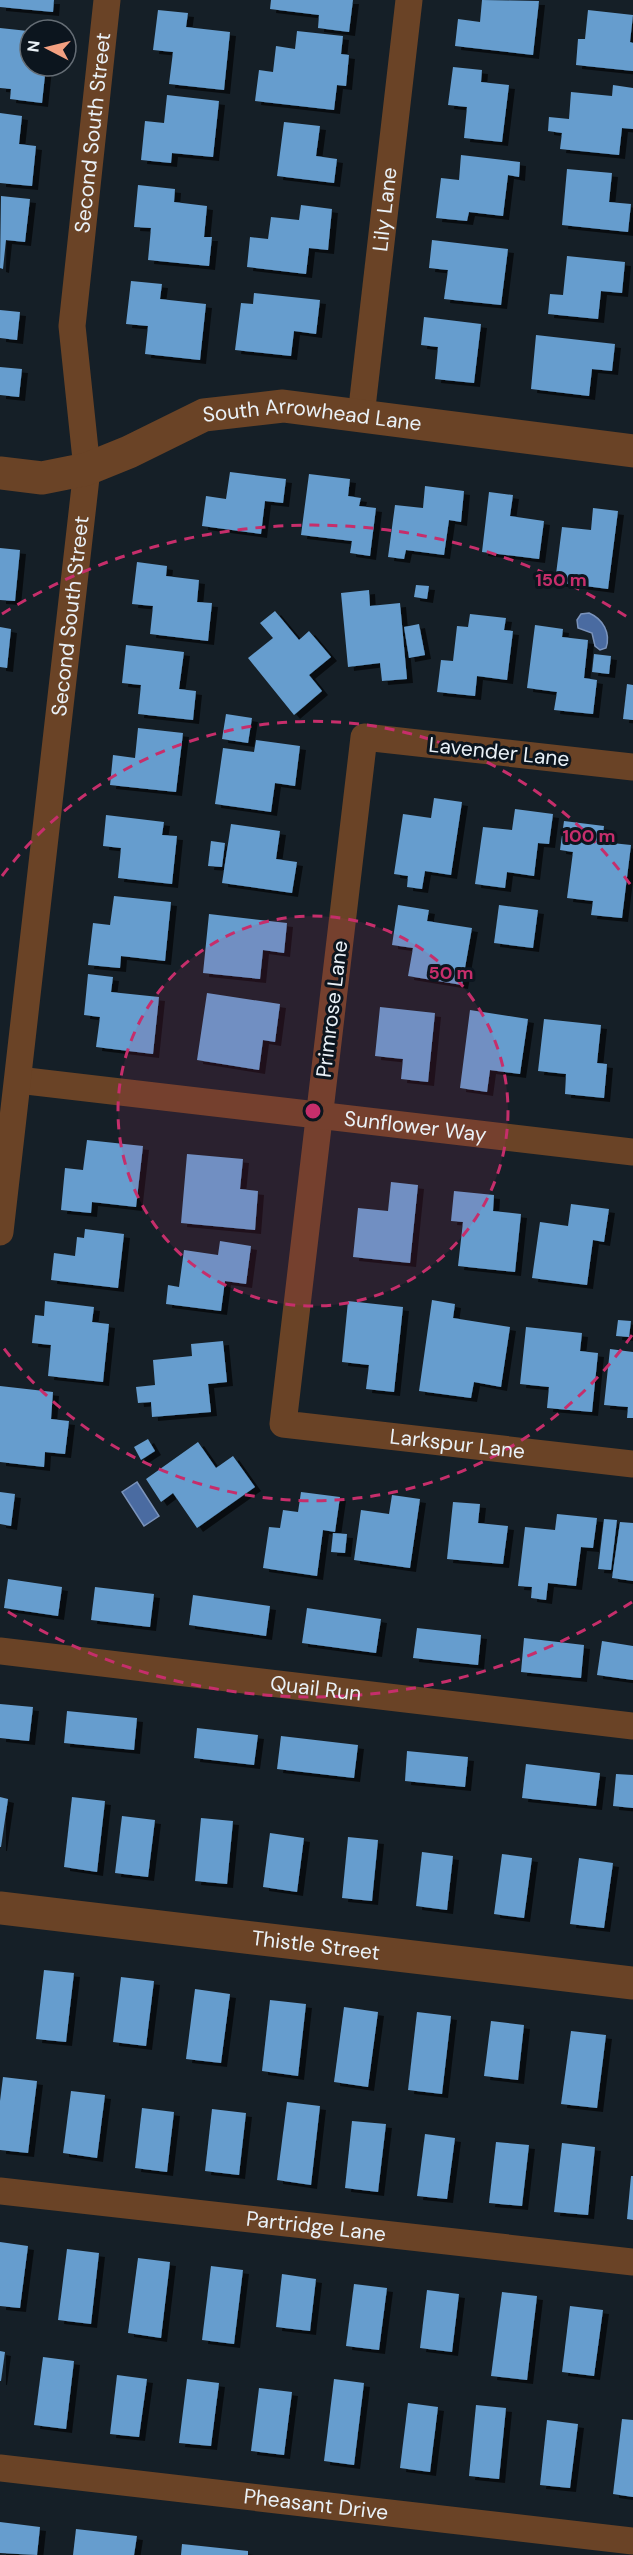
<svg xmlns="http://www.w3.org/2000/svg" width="633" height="2555" font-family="'DM Sans',sans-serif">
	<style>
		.water { fill: #4a6ba1; stroke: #7a93bb; stroke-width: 1.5 }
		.building { fill: #669dce; filter: url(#shadow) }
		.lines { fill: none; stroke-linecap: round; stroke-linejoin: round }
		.minor { stroke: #6a4326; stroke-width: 27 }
		.tertiary { stroke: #6a4326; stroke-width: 33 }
		.ring { fill: none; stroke: #c62e6b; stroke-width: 3; stroke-dasharray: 10 8 }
		.labels { text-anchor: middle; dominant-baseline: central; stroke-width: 6; stroke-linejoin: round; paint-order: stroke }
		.street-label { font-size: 21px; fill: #eaf1f7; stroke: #0c151e }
		.centre { fill: #c62e6b; stroke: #0c151e; stroke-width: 3 }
		.ring-label { font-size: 18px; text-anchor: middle; font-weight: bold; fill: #c62e6b; stroke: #0c151e; stroke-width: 6; stroke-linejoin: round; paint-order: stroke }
	</style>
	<defs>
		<filter id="shadow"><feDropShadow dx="6" dy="4" stdDeviation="0" flood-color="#0009"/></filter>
	</defs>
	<rect width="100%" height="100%" fill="#151f27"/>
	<g class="water">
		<path d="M589,613c14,6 22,20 17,35l-6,2 -5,-4 -3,-13 -14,-5 -1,-8 4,-6z"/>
		<path d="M137,1482l22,34 -15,10 -22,-34z"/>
	</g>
	<g class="building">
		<path d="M0,0h54l-1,12 -53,-5z"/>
		<path d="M271,0h82l-4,32 -31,-4 1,-13 -49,-6z"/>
		<path d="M482,0l57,1 -6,54 -78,-9 3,-27 22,3z"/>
		<path d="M158,10l30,3 -2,14 44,5 -6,58 -55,-6 4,-32 -20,-2z"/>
		<path d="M588,10l45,5 -3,27 3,1v28l-57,-6 2,-26h7z"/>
		<path d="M0,28l28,3 -3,29 5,1v5h16l-4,37 -32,-4 1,-10 -11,-1z"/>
		<path d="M297,31l46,5 -2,18 8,1 -3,31 -9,-1 -3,25 -79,-9 4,-31 14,2 3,-26 19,3z"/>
		<path d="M453,67l29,3 -1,12 28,3 -7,57 -38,-4 3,-31 -19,-2z"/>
		<path d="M613,85l20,3v41l-11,-1 -3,27 -59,-6 2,-16 -14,-2 1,-14 20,2 2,-27 41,4z"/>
		<path d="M167,95l52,6 -6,56 -41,-4 -1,10 -30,-3 4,-39 19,2z"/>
		<path d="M0,113l22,3 -3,28 17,2 -4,40 -32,-3z"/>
		<path d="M284,122l36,4 -4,30 21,3 -3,24 -57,-7z"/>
		<path d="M461,155l59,7 -1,15 -11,-2 -5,41 -34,-4 -2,9 -31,-3 5,-40 18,2z"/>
		<path d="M567,169l45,4 -3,29 22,2 -3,28 -66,-7z"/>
		<path d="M138,185l37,4 -1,13 33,4 -3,31h8l-3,29 -61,-6 3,-32 -17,-1z"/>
		<path d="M1,196l29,3 -5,43 -19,-2 -3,29 -3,-1z"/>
		<path d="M301,205l31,4 -4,41 -19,-2 -3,26 -59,-7 3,-30 18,2 3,-22 28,3z"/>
		<path d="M432,240l76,9 -7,56 -57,-6 4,-29 -19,-2z"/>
		<path d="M567,256l58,6 -3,31 -21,-2 -3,28 -50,-5 2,-20 13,1z"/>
		<path d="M131,281l31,3 -2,15 46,5 -6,56 -55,-6 3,-28 -22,-2z"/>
		<path d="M254,293l66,7 -4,34 -22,-3 -3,25 -56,-6 6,-47 12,1z"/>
		<path d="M0,310l20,2 -3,28 -17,-2z"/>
		<path d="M424,317l57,7 -7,59 -39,-4 3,-32 -17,-2z"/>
		<path d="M536,335l79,9 -3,27 -20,-2 -3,27 -58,-7z"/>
		<path d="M0,367l22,2 -3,28 -19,-2z"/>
		<path d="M230,472l56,7 -3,24 -18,-2 -4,33 -59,-8 4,-30 20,3z"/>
		<path d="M309,474l41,5 -2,17 13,2 -2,8 17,2 -6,48 -20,-3 2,-12 -51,-6z"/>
		<path d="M425,486l39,5 -3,31 -12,-2 -5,35 -38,-5 -2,9 -16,-2 7,-52 28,3z"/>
		<path d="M489,492l24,3 -3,21 34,5 -5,38 -57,-7z"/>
		<path d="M593,508l25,3 -10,78 -53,-7 7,-55 29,3z"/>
		<path d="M0,548l20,2 -5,51 -15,-1z"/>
		<path d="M137,562l30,4 -1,10 33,4 -2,22 15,1 -4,38 -58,-7 3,-28 -21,-2z"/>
		<path d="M416,585l13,1 -2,13 -13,-2z"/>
		<path d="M369,590l1,16 30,-3 7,76 -25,2 -2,-18 -32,4 -7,-74z"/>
		<path d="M275,611l24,29 10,-9 22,26 -22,18 13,16 -28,24 -46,-57 25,-20 -13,-15z"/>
		<path d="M470,614l36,4 -2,12 9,1 -6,49 -30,-4 -2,20 -38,-4 4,-32 12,1 4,-35 11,1z"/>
		<path d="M419,624l6,31 -16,3 -5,-31z"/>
		<path d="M535,625l28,4 -1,8 26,3 -4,38 13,2 -4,34 -39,-4 3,-18 -30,-4z"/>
		<path d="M0,627l11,2 -4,39 -7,-1z"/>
		<path d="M126,645l58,7 -5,37 17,2 -3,29 -55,-6 3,-29 -19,-2z"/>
		<path d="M594,654l17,2 -2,18 -17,-2z"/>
		<path d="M627,684l6,1v35l-10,-1z"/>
		<path d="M226,714l26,4 -4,25 -26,-4z"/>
		<path d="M138,728l45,5 -7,59 -66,-7 3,-30 22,3z"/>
		<path d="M256,740l44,6 -5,40 -20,-3 -4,29 -56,-8 8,-56 31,4z"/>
		<path d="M434,798l28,4 -11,73 -26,-4 -3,18 -15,-2 1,-11 -14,-2 9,-60 28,4z"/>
		<path d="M515,809l38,5 -4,30 -11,-1 -4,33 -27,-4 -2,16 -30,-4 8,-57 29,3z"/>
		<path d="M106,815l58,7 -2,13 15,1 -5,48 -54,-6 3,-30 -18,-2z"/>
		<path d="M564,821l40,5 -2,16 29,3 -9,73 -31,-3 2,-14 -26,-3 6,-46 -13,-2z"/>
		<path d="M231,824l49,7 -4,28 21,3 -5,31 -70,-10z"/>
		<path d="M211,841l14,2 -3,24 -14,-1z"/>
		<path d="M114,896l57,6 -6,59 -44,-5 -1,12 -32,-3 5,-42 17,2z"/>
		<path d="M398,905l31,5 -2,11 45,7 -10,57 -54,-9 5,-28 -21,-3z"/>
		<path d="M499,905l39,5 -5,38 -39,-5z"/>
		<path d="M209,914l78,9 -3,30 -21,-3 -3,29 -57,-6z"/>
		<path d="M88,974l25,3 -2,15 48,5 -6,57 -57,-7 4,-30 -16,-2z"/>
		<path d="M207,993l73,11 -5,38 -12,-2 -4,30 -62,-10z"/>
		<path d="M380,1007l55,6 -7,69 -27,-3 2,-20 -28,-3z"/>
		<path d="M470,1010l58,9 -8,55 -30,-4 -3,22 -27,-4z"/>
		<path d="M544,1019l57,6 -4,38 10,1 -3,34 -39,-4 1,-20 -28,-3z"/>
		<path d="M87,1140l56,6 -7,61 -44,-5 -1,11 -30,-3 4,-42 18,2z"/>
		<path d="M187,1154l56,5 -3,30 18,2 -3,39 -74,-7z"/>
		<path d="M391,1182l27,3 -8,78 -57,-6 5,-49 30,3z"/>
		<path d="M454,1191l40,4 -1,16 28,3 -6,58 -57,-6 5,-44 -12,-1z"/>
		<path d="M571,1204l38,5 -5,33 -11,-2 -6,45 -55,-7 8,-56 28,4z"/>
		<path d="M85,1229l39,5 -6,54 -67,-8 3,-27 21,3 2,-19 7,1z"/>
		<path d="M220,1241l31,5 -5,38 -21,-3 -4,30 -55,-7 2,-19 11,2 5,-37 34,5z"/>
		<path d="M432,1300l23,4 -2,14 57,9 -9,60 -27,-5 -3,16 -52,-7z"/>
		<path d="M45,1301l49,6 -2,15 17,2 -6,58 -55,-6 3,-31 -19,-2 3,-28 9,1z"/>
		<path d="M348,1301l55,6 -9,85 -28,-3 3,-24 -27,-3z"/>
		<path d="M618,1320l13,1 -2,16 -13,-1z"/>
		<path d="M526,1327l56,6 -2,18 18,2 -6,59 -45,-4 2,-21 -29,-3z"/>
		<path d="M223,1341l4,41 -19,2 3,28 -59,5 -1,-15 -13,1 -2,-16 19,-2 -2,-25 39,-4 -1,-12z"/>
		<path d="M610,1349l23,3v66h-6l1,-11 -24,-2z"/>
		<path d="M0,1386l53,6 -2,27 18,2 -4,33 -20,-2 -1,15 -44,-5z"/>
		<path d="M148,1439l7,12 -14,9 -7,-13z"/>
		<path d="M198,1442l18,26 17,-12 22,31 -58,41 -24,-35 -12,9 -15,-23z"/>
		<path d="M0,1492l15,2 -4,32 -11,-2z"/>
		<path d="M301,1492l39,5 -5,35 -12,-2 -6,46 -54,-8 6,-41 11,1 3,-18 15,2z"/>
		<path d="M392,1495l28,4 -10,69 -56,-8 7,-50 28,4z"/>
		<path d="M453,1502l27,2 -2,19 30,3 -5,38 -56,-5z"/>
		<path d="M557,1514l40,4 -4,30 -12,-1 -5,39 -28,-3 -2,17 -15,-2 1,-11 -14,-1 7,-59 30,3z"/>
		<path d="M604,1519l13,1 -6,50 -13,-1z"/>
		<path d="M620,1522l13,1v58l-21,-3z"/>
		<path d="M333,1533l14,1 -2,19 -14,-1z"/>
		<path d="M8,1579l54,8 -4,29 -54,-8z"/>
		<path d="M95,1587l59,7 -4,33 -59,-7z"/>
		<path d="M193,1595l77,11 -4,30 -77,-11z"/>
		<path d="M307,1608l74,11 -5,34 -74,-10z"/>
		<path d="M417,1628l64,7 -3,30 -65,-7z"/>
		<path d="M524,1638l60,7 -3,33 -60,-6z"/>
		<path d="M602,1641l31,5v34l-36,-5z"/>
		<path d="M0,1704l33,3 -4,34 -29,-3z"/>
		<path d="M67,1711l70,7 -3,32 -70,-7z"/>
		<path d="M197,1728l61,7 -4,30 -60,-7z"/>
		<path d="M281,1736l77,9 -4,33 -77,-9z"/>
		<path d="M407,1751l61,6 -3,30 -60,-6z"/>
		<path d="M526,1764l74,9 -4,33 -74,-8z"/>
		<path d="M616,1774l17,1v33l-20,-2z"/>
		<path d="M0,1797l8,2 -7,48h-1z"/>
		<path d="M72,1797l33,4 -8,71 -33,-5z"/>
		<path d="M122,1816l33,4 -7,57 -33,-4z"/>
		<path d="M201,1818l32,3 -6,63 -32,-3z"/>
		<path d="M270,1833l34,5 -7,54 -34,-5z"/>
		<path d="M348,1837l30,3 -6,61 -30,-3z"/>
		<path d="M422,1852l31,4 -6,54 -31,-4z"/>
		<path d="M502,1854l30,4 -8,60 -30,-4z"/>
		<path d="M579,1858l34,5 -9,65 -34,-4z"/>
		<path d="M44,1970l30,3 -8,69 -30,-3z"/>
		<path d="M121,1977l33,4 -8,65 -33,-4z"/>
		<path d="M195,1989l35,5 -9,69 -35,-4z"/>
		<path d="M270,2000l36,4 -8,72 -36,-5z"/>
		<path d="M344,2007l34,5 -10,75 -34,-5z"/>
		<path d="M417,2012l34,4 -9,78 -34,-4z"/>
		<path d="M491,2021l33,4 -6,55 -34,-4z"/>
		<path d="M571,2031l35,4 -9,73 -36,-4z"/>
		<path d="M3,2077l34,4 -9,72 -28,-3v-49z"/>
		<path d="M71,2091l34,4 -8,63 -34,-5z"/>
		<path d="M287,2102l33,4 -9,79 -34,-5z"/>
		<path d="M142,2108l32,4 -7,60 -32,-4z"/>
		<path d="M212,2109l34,4 -7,62 -34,-4z"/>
		<path d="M352,2121l34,3 -8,68 -33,-4z"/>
		<path d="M425,2134l30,4 -8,61 -30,-3z"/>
		<path d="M496,2142l33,3 -7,61 -33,-3z"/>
		<path d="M562,2143l33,4 -7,68 -34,-3z"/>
		<path d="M631,2176h2v44l-6,-1z"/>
		<path d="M0,2242l28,4 -8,62 -20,-2z"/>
		<path d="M67,2249l32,4 -8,71 -33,-4z"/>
		<path d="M138,2258l32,4 -9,76 -33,-5z"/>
		<path d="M211,2266l32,4 -9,74 -32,-4z"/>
		<path d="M282,2274l34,5 -6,52 -34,-4z"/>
		<path d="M354,2284l33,4 -8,62 -33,-4z"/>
		<path d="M427,2290l32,4 -7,58 -32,-4z"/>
		<path d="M502,2292l35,4 -10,84 -36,-4z"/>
		<path d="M570,2306l33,4 -9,66 -32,-4z"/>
		<path d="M0,2351l5,1 -4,29h-1z"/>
		<path d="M43,2357l31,4 -8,68 -32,-4z"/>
		<path d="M117,2375l30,4 -8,58 -29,-3z"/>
		<path d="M187,2379l32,4 -8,63 -32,-3z"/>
		<path d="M334,2379l30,4 -10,82 -30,-4z"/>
		<path d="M259,2388l33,4 -8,63 -33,-4z"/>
		<path d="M408,2403l30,4 -8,65 -30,-4z"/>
		<path d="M476,2405l30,3 -7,71 -30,-3z"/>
		<path d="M622,2419l11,1v77l-20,-3z"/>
		<path d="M547,2420l31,4 -8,64 -30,-3z"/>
		<path d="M0,2522l40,5 -3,28 -37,-2z"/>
		<path d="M76,2529l61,7 -3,19h-61z"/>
		<path d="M182,2544l66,7v4h-67z"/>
	</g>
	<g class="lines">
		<g class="minor">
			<path id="s1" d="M361,416l48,-416"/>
			<path id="s2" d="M633,767l-269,-30 -81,687 350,40"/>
			<path id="s3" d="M18,1080l615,72"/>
			<path id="s4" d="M0,1232l87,-763 -15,-143 35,-326"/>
			<path id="s5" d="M0,1651l633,75"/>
			<path id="s6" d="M0,2191l633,71"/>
			<path id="s7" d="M0,2468l633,73"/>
		</g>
		<g class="tertiary">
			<path id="s8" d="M0,473l42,5 45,-9 42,-17 75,-37 79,-9 350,45"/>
			<path id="s9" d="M0,1908l633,75"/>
		</g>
	</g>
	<circle cx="313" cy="1111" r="195" fill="#c62e6b" fill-opacity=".12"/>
	<g class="ring">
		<circle cx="313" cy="1111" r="195"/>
		<path d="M632 1335A390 390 0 0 1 2 1346M2 876A390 390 0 0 1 632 887"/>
		<path d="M632 1602A586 586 0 0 1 2 1608M2 614A586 586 0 0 1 632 620"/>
	</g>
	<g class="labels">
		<g class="street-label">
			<text stroke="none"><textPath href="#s4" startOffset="1106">Second South Street</textPath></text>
			<text stroke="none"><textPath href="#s1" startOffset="208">Lily Lane</textPath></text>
			<text stroke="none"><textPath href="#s8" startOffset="326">South Arrowhead Lane</textPath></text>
			<text stroke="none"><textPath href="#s4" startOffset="620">Second South Street</textPath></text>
			<text transform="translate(499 752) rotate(6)">Lavender Lane</text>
			<text transform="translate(332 1009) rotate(-83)">Primrose Lane</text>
			<text stroke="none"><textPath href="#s3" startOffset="400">Sunflower Way</textPath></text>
			<text stroke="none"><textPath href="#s2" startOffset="1138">Larkspur Lane</textPath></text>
			<text stroke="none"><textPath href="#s5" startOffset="318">Quail Run</textPath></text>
			<text stroke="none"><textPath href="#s9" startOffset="318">Thistle Street</textPath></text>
			<text stroke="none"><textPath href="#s6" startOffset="318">Partridge Lane</textPath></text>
			<text stroke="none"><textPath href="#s7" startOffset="318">Pheasant Drive</textPath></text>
		</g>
	</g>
	<circle cx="313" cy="1111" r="9" class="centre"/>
	<g class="ring-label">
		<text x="561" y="586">150 m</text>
		<text x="589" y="842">100 m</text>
		<text x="451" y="979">50 m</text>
	</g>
	<g transform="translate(48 48) rotate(277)"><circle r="28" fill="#0c151e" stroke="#656d75" stroke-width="1.5"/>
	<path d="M0-4.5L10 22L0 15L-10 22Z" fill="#f3a081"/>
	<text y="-9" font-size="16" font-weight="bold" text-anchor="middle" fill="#eaf1f7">N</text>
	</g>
</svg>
